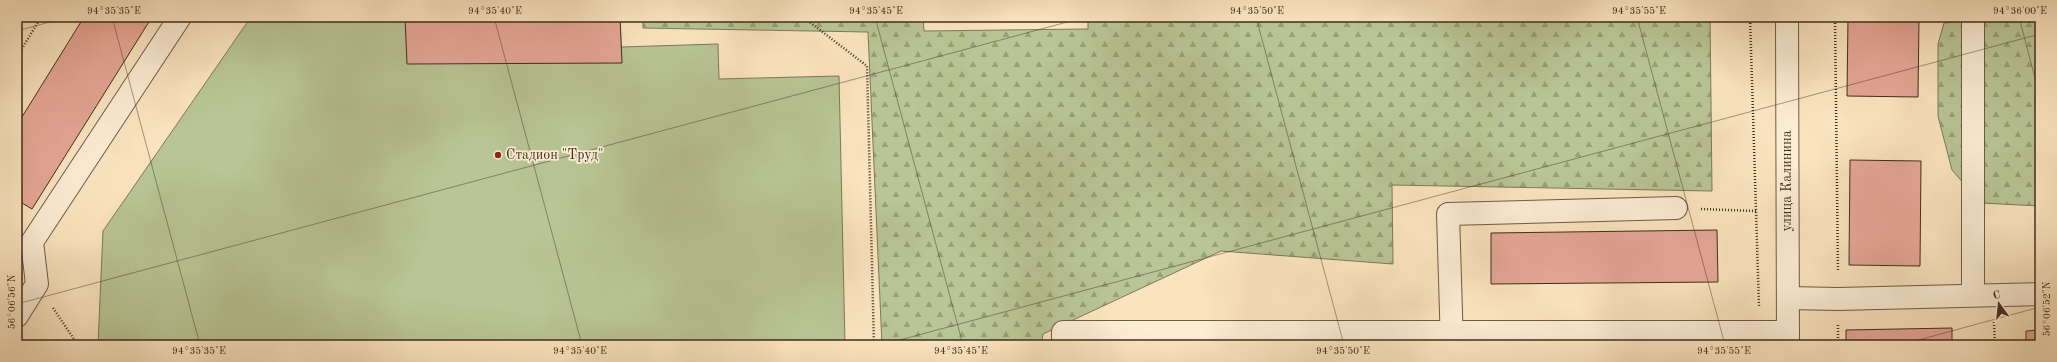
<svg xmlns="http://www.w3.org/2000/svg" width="2057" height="362" font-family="'Old Standard TT',serif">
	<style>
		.forest { fill: url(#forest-firs); stroke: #7d7959 }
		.pitch { fill: #b9c596; stroke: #7d7959 }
		.building { fill: #e5a796; stroke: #412d1c }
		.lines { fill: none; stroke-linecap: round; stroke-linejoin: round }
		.minor-casing { stroke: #6f5b45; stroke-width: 24 }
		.path { stroke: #412d1c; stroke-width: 2.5; stroke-dasharray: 1 2; stroke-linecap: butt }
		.minor { stroke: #fcedd5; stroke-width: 22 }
		.ticks { fill: none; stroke: #412d1c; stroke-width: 1; stroke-opacity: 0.45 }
		.poi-dot { fill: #8f2418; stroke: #fcedd5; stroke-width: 1.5 }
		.labels { text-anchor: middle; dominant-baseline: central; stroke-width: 3.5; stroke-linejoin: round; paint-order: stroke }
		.poi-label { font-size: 14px; fill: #412d1c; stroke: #fcedd5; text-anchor: start }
		.street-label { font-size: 14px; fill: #412d1c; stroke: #fcedd5 }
		.neatline { fill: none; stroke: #412d1c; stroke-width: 1.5 }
		.ticks-label { font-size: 10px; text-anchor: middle; fill: #412d1c }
	</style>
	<defs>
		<pattern id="forest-firs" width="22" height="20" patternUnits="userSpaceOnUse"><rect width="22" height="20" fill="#b9c596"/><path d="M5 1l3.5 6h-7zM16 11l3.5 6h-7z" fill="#98a07a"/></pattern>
	</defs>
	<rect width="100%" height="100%" fill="#fae4bf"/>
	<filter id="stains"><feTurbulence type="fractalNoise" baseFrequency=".005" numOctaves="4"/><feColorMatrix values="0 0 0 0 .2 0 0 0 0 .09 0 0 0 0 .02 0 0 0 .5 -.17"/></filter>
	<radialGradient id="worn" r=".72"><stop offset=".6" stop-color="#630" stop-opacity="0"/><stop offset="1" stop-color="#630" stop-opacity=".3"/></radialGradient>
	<g class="forest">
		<path d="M643,17h280l1,14 164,-2v-12h622l2,174 -320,-6 1,79 -172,-13 -178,83 -2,11h-159l-14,-313 -225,-4z"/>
		<path d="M1994,17l46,1v188l-59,-3 -29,-33 -14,-54v-72l6,-21z"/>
	</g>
	<path class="pitch" d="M251,17h369l1,30 97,-3 1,35 120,-3 6,269h-747l5,-114z"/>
	<g class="building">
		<path d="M84,17h68l-120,192 -15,-9v-75z"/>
		<path d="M405,17h215l2,46 -215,1z"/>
		<path d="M1848,17h71l-1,80 -71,-1z"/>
		<path d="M1850,160l71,1 -1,105 -71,-1z"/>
		<path d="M1717,230l1,52 -227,2v-51z"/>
		<path d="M1952,328v17h-106v-15z"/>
		<path d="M2040,330v15h-14v-14z"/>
	</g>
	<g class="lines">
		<g class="minor-casing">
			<g id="minor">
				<path d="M1787,17l1,328"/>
				<path d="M1973,295v-278"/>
				<path d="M1788,298l50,1 202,-5"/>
				<path d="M17,316l20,-32 -5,-42 148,-225"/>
				<path d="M1063,345v-13h725"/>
				<path d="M1452,345l-4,-131 228,-6"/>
			</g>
		</g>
		<g class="path">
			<path d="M803,17l64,49 7,279"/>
			<path d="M1750,17l9,290"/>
			<path d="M1835,17l3,255"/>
			<path d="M17,57l24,-40"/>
			<path d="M1701,209l55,2"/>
			<path d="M53,308l25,37"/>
			<path d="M1994,322l1,23"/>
			<path d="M1838,325v20"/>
			<path d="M1024,345l13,-4"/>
		</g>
		<use href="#minor" class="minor"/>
	</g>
	<path class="ticks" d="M112,17l88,328M494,17l88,328M875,17l88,328M1256,17l88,328M1637,17l88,328M2019,17l21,80M17,31l51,-14M17,304l1069,-287M881,345l1159,-311M1900,345l140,-38"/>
	<circle class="poi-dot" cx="498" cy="155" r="4"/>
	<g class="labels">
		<g class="poi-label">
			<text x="506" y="155">Стадион "Труд"</text>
		</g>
		<g class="street-label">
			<text transform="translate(1787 181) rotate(-90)">улица Калинина</text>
		</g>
	</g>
	<rect width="2057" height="362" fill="none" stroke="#fae4bf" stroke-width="44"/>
	<g transform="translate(1999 304) rotate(345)" stroke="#fcedd5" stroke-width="3" paint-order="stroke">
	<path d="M0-3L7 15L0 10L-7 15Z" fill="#412d1c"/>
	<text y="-6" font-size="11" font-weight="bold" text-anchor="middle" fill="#412d1c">С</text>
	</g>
	<rect x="22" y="22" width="2013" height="318" class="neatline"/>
	<g class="ticks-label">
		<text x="114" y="14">94°35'35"E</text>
		<text x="495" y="14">94°35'40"E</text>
		<text x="876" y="14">94°35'45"E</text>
		<text x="1257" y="14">94°35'50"E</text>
		<text x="1639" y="14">94°35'55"E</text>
		<text x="2020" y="14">94°36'00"E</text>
		<text transform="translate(11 302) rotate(-90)" y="4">56°06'56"N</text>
		<text transform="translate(2046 309) rotate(-90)" y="4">56°06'52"N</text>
		<text x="199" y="354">94°35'35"E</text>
		<text x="580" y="354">94°35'40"E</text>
		<text x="961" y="354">94°35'45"E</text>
		<text x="1343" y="354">94°35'50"E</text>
		<text x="1724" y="354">94°35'55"E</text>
	</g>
	<rect width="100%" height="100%" filter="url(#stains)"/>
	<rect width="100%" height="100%" fill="url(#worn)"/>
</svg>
